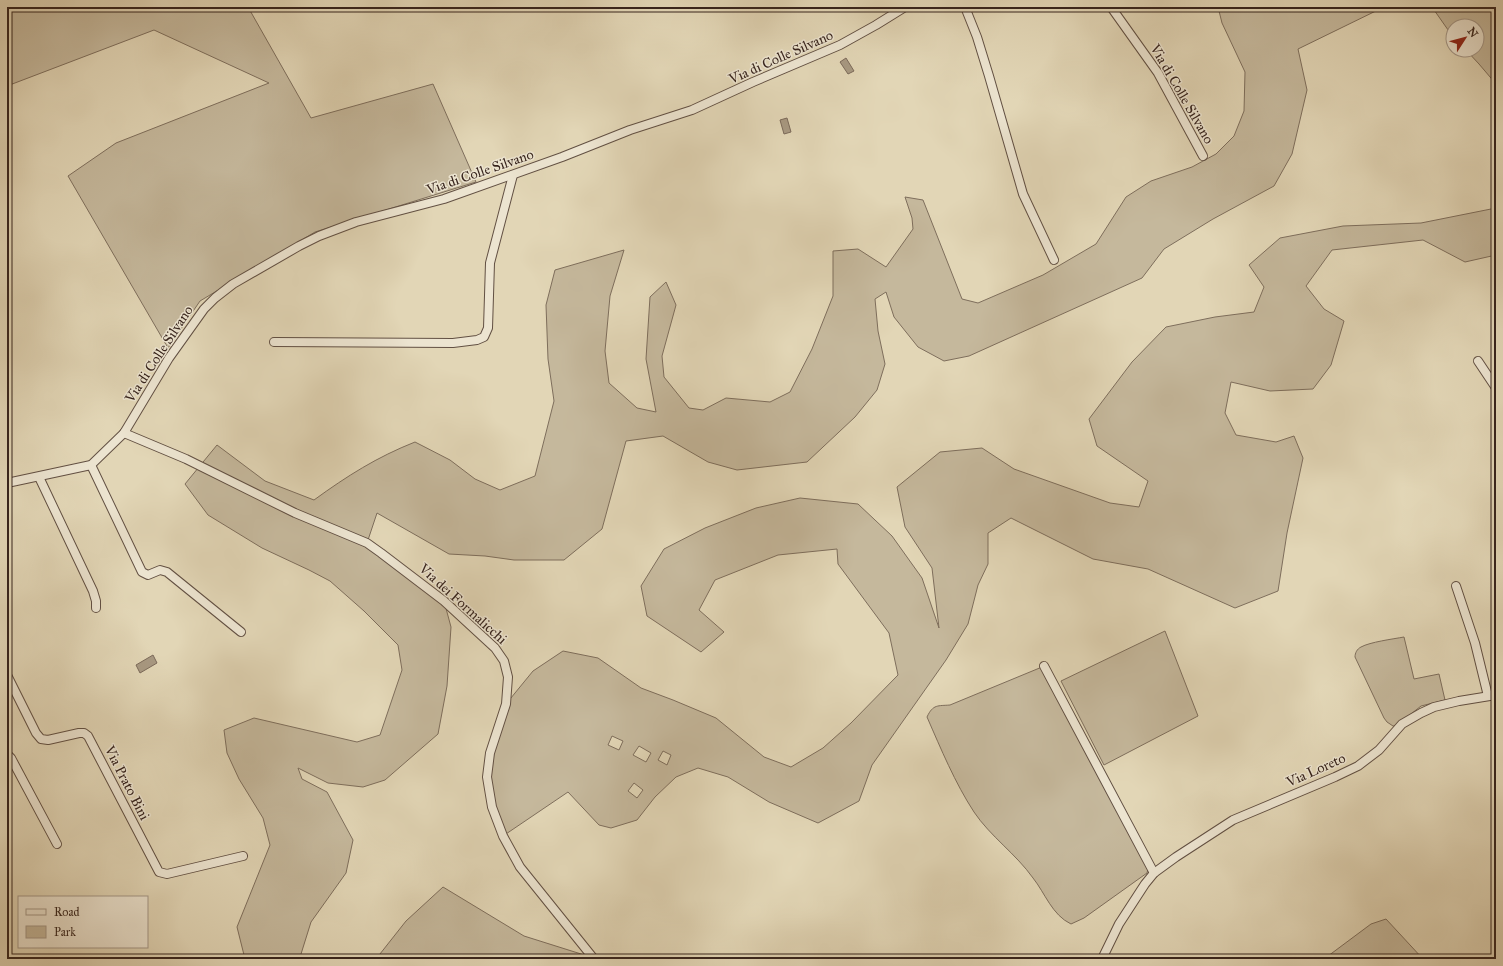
<svg xmlns="http://www.w3.org/2000/svg" width="1503" height="966" font-family="'IM FELL Great Primer',serif">
	<style>
		.green { fill: #c5b89c; stroke: #7e6e5c; fill-rule: evenodd }
		.water { fill: #a89982; stroke: #7b6a5a }
		.lines { fill: none; stroke-linecap: round; stroke-linejoin: round }
		.minor-casing { stroke: #625043; stroke-width: 10 }
		.minor { stroke: #ece4d0; stroke-width: 8 }
		.labels { text-anchor: middle; dominant-baseline: central; stroke-width: 3; stroke-linejoin: round; paint-order: stroke }
		.street-label { font-size: 14px; fill: #37241d; stroke: #ece4d0 }
	</style>
	<rect width="100%" height="100%" fill="#e2d6b6"/>
	<filter id="stains"><feTurbulence type="fractalNoise" baseFrequency=".005" numOctaves="4"/><feColorMatrix values="0 0 0 0 .2 0 0 0 0 .09 0 0 0 0 .02 0 0 0 .5 -.17"/></filter>
	<radialGradient id="worn" r=".72"><stop offset=".6" stop-color="#630" stop-opacity="0"/><stop offset="1" stop-color="#630" stop-opacity=".3"/></radialGradient>
	<g class="green">
		<path d="M7,7h241l63,111 122,-34 43,98 -161,50 -115,69 -32,47 -100,-172 48,-33 153,-60 -115,-53 -147,56z"/>
		<path d="M1218,7h166l-86,42 9,41 -15,64 -18,32 -61,33 -49,30 -22,29 -173,78 -25,5 -26,-14 -24,-30 -8,-25 -11,7 3,32 7,33 -8,26 -22,27 -48,45 -70,8 -29,-8 -45,-26 -37,5 -24,88 -38,31h-50l-29,-4 -36,-2 -72,-41 -10,30 77,58 7,26 -4,59 -9,48 -53,46 -22,7 -35,-4 -30,-15 4,11 25,13 26,48 -7,33 -35,49 -10,32 -3,5h-53l-8,-32 33,-82 -7,-27 -24,-39 -12,-26 -3,-23 30,-12 103,24 23,-7 22,-65 -4,-25 -34,-34 -34,-30 -21,-11 -47,-22 -54,-33 -23,-31 32,-39 48,36 49,19c33,-24 63,-43 101,-58l35,18 25,19 25,11 35,-14 19,-75 -6,-42 -2,-54 9,-35 69,-20 -14,46 -5,55 4,32 28,25 19,4 -10,-53 4,-62 16,-15 10,23 -14,51 2,21 25,31 14,2 23,-12 44,4 20,-10 22,-43 21,-53v-45l25,-2 28,18 27,-38 -1,-11 -7,-21 18,3 39,99 16,4 65,-28 53,-31 30,-47 25,-16 41,-14 24,-13 18,-18 10,-25 1,-39 -23,-49z"/>
		<path d="M1432,7h64v77l-17,-20 -13,-14h11v-24h-24v11z"/>
		<path d="M1496,208v47l-31,7 -42,-22 -91,10 -26,36 18,23 20,12 -13,44 -18,24 -43,2 -39,-9 -6,31 11,22 40,7 18,-6 9,22 -16,75 -9,58 -43,17 -87,-39 -55,-10 -82,-41 -23,15v31l-10,21 -10,39 -22,36 -74,105 -13,36 -41,22 -49,-21 -41,-25 -30,-9 -22,9 -21,20 -18,23 -26,8 -12,-3 -31,-33 -65,44 -16,-59 19,-73 27,-33 30,-20 35,7 43,30 32,12 43,18 48,39 27,10 32,-19 28,-25 47,-48 -9,-42 -51,-69 -1,-15 -59,6 -63,25 -16,30 25,22 -23,20 -54,-36 -6,-30 23,-37 41,-21 51,-20 44,-10 58,6 34,32 30,42 17,50 -7,-60 -27,-41 -8,-40 43,-35 42,-4 32,21 96,34 29,4 9,-26 -51,-35 -8,-27 43,-57 34,-35 49,-10 39,-5 10,-25 -15,-22 31,-27 63,-12 78,-3zM612,736l11,5 -4,9 -11,-5zM639,746l12,7 -5,9 -13,-7zM663,751l8,4 -4,10 -9,-5zM634,783l9,7 -6,8 -9,-7z"/>
		<path d="M1165,631l33,85 -94,49 -43,-84z"/>
		<path d="M1404,637l10,42 25,-5 6,26 -24,6 -25,20h-3l-6,-4 -3,-4 -29,-61c0,-4 2,-8 6,-10 9,-5 32,-8 43,-10z"/>
		<path d="M1042,667l106,202 -1,4 -63,45 -13,6c-19,-9 -26,-31 -38,-46 -17,-24 -43,-42 -59,-66 -19,-29 -33,-63 -47,-95 6,-13 11,-11 23,-12z"/>
		<path d="M443,887l81,49 73,23h-221l30,-38z"/>
		<path d="M1386,919l37,40h-99l47,-35z"/>
	</g>
	<g class="water">
		<path d="M846,58l8,13 -6,3 -8,-12z"/>
		<path d="M787,118l4,14 -7,2 -4,-14z"/>
		<path d="M153,655l4,8 -17,10 -4,-8z"/>
	</g>
	<g class="lines">
		<g class="minor-casing">
			<g id="minor">
				<path d="M965,7l12,30 12,39 34,118 31,66"/>
				<path d="M1111,7l47,66 45,83"/>
				<path d="M274,342l179,1 24,-3 7,-3 4,-9 2,-65 23,-88"/>
				<path d="M1478,361l18,27"/>
				<path d="M124,433l62,26 109,54 72,30 14,10 63,48 51,47 9,13 4,16 -2,27 -16,49 -3,24 5,30 11,29 17,31 74,92"/>
				<path d="M91,465l51,107 6,3 12,-5 7,2 74,60"/>
				<path d="M39,477l54,114 3,10v7"/>
				<path d="M7,483l84,-18 33,-32 45,-75 35,-49 11,-11 18,-14 66,-38 20,-10 37,-14 88,-23 118,-42 68,-27 62,-20 61,-28 87,-37 36,-20 29,-18"/>
				<path d="M1456,586l19,57 13,53"/>
				<path d="M1044,666l110,207"/>
				<path d="M7,675l29,58 5,6 7,1 31,-7h5l4,3 71,136 8,2 76,-18"/>
				<path d="M7,754l4,4 46,86"/>
				<path d="M1102,959l17,-35 26,-40 9,-11 22,-16 57,-37 102,-43 23,-11 21,-16 23,-26 19,-11 13,-6 25,-6 37,-6"/>
			</g>
		</g>
		<use href="#minor" class="minor"/>
	</g>
	<g class="labels">
		<g class="street-label">
			<text transform="translate(781 57) rotate(-24)">Via di Colle Silvano</text>
			<text transform="translate(1182 94) rotate(60)">Via di Colle Silvano</text>
			<text transform="translate(480 172) rotate(-19)">Via di Colle Silvano</text>
			<text transform="translate(159 354) rotate(-57)">Via di Colle Silvano</text>
			<text transform="translate(463 604) rotate(42)">Via dei Formalicchi</text>
			<text transform="translate(1316 770) rotate(-24)">Via Loreto</text>
			<text transform="translate(127 783) rotate(63)">Via Prato Bini</text>
		</g>
	</g>
	<rect width="1503" height="966" fill="none" stroke="#e2d6b6" stroke-width="24"/>
	<rect x="8" y="8" width="1487" height="950" fill="none" stroke="#37241d" stroke-width="2"/>
	<rect x="12" y="12" width="1479" height="942" fill="none" stroke="#37241d"/>
	<rect x="18" y="896" width="130" height="52" fill="#ece4d0" stroke="#a49788"/>
	<rect x="26" y="909" width="20" height="6" fill="#ece4d0" stroke="#a49788"/>
	<text x="54" y="916" font-size="12" fill="#37241d">Road</text>
	<rect x="26" y="926" width="20" height="12" fill="#c5b89c" stroke="#a49788"/>
	<text x="54" y="936" font-size="12" fill="#37241d">Park</text>
	<g transform="translate(1465 38) rotate(54)"><circle r="19" fill="#ece4d0" stroke="#a49788"/>
	<path d="M0-3L7 15L0 10L-7 15Z" fill="#8f2418"/>
	<text y="-6" font-size="11" font-weight="bold" text-anchor="middle" fill="#37241d">N</text>
	</g>
	<rect width="100%" height="100%" filter="url(#stains)"/>
	<rect width="100%" height="100%" fill="url(#worn)"/>
</svg>
